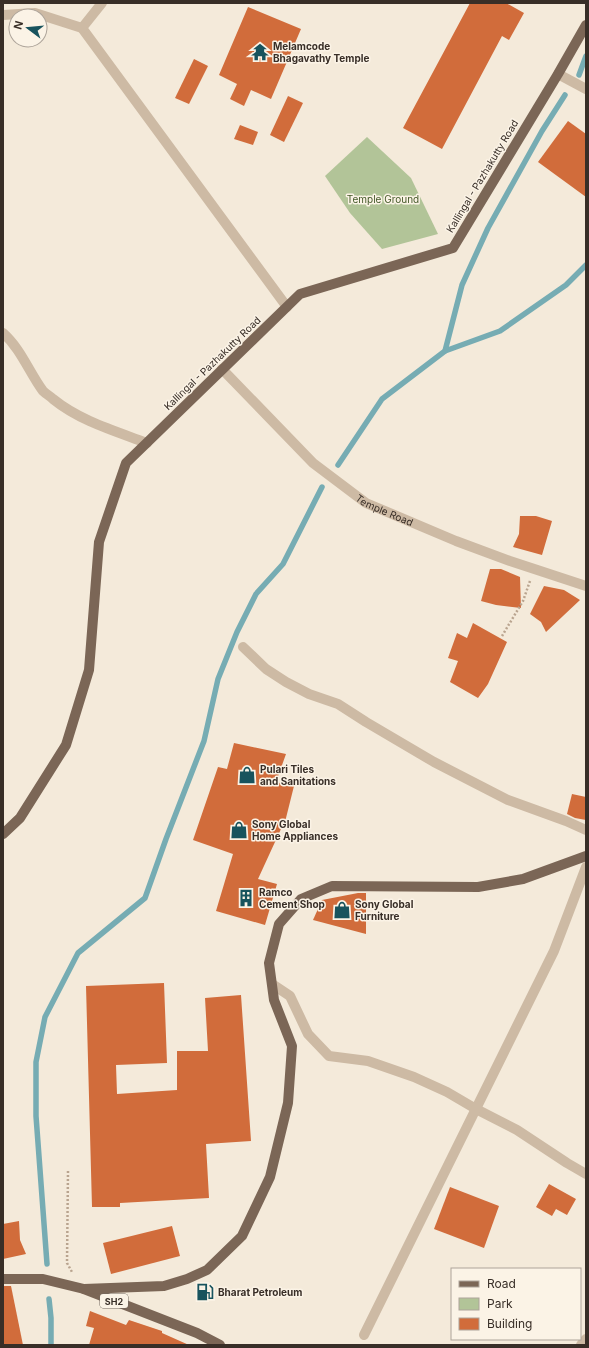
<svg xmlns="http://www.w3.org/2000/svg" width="589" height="1348" font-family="Inter,sans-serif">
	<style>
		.green { fill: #b2c498 }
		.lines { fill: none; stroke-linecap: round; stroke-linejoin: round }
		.stream { stroke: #76acb3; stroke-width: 5.5 }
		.building { fill: #d16c3b }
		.path { stroke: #b9a48f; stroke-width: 2.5; stroke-dasharray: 2 2; stroke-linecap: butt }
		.minor { stroke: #cdbaa4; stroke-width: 10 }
		.major { stroke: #7b6656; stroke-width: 10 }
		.labels { text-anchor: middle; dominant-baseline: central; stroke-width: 3; stroke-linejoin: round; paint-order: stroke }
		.shield { fill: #fbf3e6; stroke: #726960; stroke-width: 1 }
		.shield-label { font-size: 9px; font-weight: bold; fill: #382e27 }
		.poi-label { font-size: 10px; font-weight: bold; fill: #382e27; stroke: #fbf3e6; text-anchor: start }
		.street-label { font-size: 10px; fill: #382e27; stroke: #fbf3e6 }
		.park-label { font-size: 10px; fill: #435828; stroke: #fbf3e6 }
	</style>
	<rect width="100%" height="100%" fill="#f4eada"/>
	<path class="green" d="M367,137l44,41 27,56 -56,15 -32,-36 -25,-37z"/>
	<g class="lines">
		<g class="stream">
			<path d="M579,75l7,-19"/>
			<path d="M445,351l55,-20 66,-46 20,-20"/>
			<path d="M338,465l44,-66 63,-48 17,-66 26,-57 54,-97 23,-36"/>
			<path d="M47,1264l-11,-148v-54l9,-45 33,-64 67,-55 21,-59 38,-98 14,-62 19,-47 19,-38 27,-30 39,-77"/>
			<path d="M49,1299l2,19v27"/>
		</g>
	</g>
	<g class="building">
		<path d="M470,3h36l18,10 -15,27 -7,-4 -60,113 -39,-21z"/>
		<path d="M248,7l53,22 -30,70 -20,-9 -7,16 -14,-7 7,-15 -18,-9z"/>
		<path d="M194,59l14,7 -19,38 -14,-6z"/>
		<path d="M288,96l15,7 -19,39 -14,-7z"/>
		<path d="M568,121l18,13v63l-48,-35z"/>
		<path d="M240,125l18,7 -5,13 -19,-6z"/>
		<path d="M520,516h16l16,5 -10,34 -29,-8 6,-13z"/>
		<path d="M490,569h11l19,8 1,31 -25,-3 -15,-4z"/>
		<path d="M544,586l20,4 16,10 -34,32 -5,-10 -11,-8z"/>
		<path d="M473,623l34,19 -19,42 -10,14 -28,-16 8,-21 -10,-3 9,-25 10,5z"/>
		<path d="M234,743l52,11 -10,28 18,4 -8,32 -28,61 19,5 -12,41 -49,-14 17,-57 -40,-14 25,-73 9,2z"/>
		<path d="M572,794l14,3v23l-11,-2 -8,-4z"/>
		<path d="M358,893h8v41l-53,-14 9,-20z"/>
		<path d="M164,983l3,80 -51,2 1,29 60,-4v-39h31l-3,-53 36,-3 10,146 -45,3 3,54 -89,5v4h-28l-6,-221z"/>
		<path d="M549,1184l27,15 -9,16 -11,-6 -4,7 -16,-9z"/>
		<path d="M450,1187l49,19 -15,42 -50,-19z"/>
		<path d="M19,1221l1,19 6,14 -23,5v-35z"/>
		<path d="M172,1226l8,30 -69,18 -8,-31z"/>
		<path d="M3,1286h8l12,59h-20z"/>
		<path d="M90,1311l36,14 3,-5 33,11v2l27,12h-100l5,-17 -8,-2z"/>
	</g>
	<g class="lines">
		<g class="path">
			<path d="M502,636l21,-35 7,-20"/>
			<path d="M68,1171l-1,92 5,9"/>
		</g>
		<g class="minor">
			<path d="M102,3l-20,25 205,279"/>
			<path d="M3,15l32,-2 47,15"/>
			<path d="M558,74l28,15"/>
			<path d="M3,333c18,16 26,39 40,58 3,3 7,5 10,8 27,22 62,32 94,44"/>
			<path id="s1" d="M222,369l91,94 53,40 90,38 54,20 76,25"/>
			<path d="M243,647l23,22 20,13 23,12 29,10 28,18 68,40 74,38 58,21 20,9"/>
			<path d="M272,984l18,12 18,38 21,22 39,5 46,16 33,15 29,17 41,21 50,33 19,11"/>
			<path d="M364,1335l190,-384 32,-84"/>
			<path d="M581,1345l5,-6"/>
		</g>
		<g class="major">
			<path d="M3,834l17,-16 46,-73 23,-75 10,-128 27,-79 174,-169 153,-46 105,-174 28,-49"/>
			<path d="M3,1279h40l41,10 113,44 23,12"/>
			<path d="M84,1289l80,-3 23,-7 20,-9 35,-34 28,-59 18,-74 4,-57 -18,-46 -5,-37 10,-39 22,-25 31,-13 146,1 45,-8 63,-23"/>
		</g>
	</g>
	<defs>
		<g id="temple-bare" transform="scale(1.38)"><path d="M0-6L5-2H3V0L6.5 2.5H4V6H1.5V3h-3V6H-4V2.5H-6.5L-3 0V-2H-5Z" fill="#18535d" stroke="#fbf3e6" stroke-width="2.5" paint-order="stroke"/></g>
		<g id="shop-bare" transform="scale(1.38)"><path d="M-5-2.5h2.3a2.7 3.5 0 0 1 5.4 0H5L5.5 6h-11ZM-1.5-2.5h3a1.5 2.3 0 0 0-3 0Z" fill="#18535d" stroke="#fbf3e6" stroke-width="2.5" paint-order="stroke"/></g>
		<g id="building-bare" transform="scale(1.38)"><path d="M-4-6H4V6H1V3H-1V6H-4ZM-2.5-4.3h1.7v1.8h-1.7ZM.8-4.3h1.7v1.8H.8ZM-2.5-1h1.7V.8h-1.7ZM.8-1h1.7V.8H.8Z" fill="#18535d" stroke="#fbf3e6" stroke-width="2.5" paint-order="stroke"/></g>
		<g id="fuel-bare" transform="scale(1.38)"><path d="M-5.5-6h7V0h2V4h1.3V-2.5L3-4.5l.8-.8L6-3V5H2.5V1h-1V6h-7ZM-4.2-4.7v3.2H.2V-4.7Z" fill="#18535d" stroke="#fbf3e6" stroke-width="2.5" paint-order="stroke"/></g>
	</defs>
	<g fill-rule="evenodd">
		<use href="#temple-bare" x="260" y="52"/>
		<use href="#shop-bare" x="247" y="775"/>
		<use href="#shop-bare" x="239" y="830"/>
		<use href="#building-bare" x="246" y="898"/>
		<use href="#shop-bare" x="342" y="910"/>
		<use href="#fuel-bare" x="205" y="1292"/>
	</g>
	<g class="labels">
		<rect class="shield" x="100" y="1294" width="28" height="14" rx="3"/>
		<g class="shield-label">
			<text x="114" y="1301">SH2</text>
		</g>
		<g class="poi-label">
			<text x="273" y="46">Melamcode<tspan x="273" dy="12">Bhagavathy Temple</tspan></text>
			<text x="260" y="769">Pulari Tiles<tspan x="260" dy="12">and Sanitations</tspan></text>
			<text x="252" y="824">Sony Global<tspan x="252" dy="12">Home Appliances</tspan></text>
			<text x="259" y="892">Ramco<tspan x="259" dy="12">Cement Shop</tspan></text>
			<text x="355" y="904">Sony Global<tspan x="355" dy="12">Furniture</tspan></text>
			<text x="218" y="1292">Bharat Petroleum</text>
		</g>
		<g class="street-label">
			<text transform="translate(482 176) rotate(-59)">Kallingal - Pazhakutty Road</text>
			<text transform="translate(212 363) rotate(-44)">Kallingal - Pazhakutty Road</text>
			<text stroke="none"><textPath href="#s1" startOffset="217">Temple Road</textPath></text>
		</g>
		<g class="park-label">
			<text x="383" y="199">Temple Ground</text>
		</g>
	</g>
	<rect width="589" height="1348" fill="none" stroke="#382e27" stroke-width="8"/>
	<rect x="451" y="1268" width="130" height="72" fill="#fbf3e6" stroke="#ada49a"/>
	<rect x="459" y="1281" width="20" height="6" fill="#7b6656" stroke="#ada49a"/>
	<text x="487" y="1288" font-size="12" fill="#382e27">Road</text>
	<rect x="459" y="1298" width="20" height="12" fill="#b2c498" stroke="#ada49a"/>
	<text x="487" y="1308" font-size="12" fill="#382e27">Park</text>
	<rect x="459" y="1318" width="20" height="12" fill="#d16c3b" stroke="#ada49a"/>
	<text x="487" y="1328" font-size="12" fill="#382e27">Building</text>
	<g transform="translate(28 28) rotate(286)"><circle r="19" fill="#fbf3e6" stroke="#ada49a"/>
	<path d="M0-3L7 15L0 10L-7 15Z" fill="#18535d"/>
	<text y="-6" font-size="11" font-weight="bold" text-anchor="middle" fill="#382e27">N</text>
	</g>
</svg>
